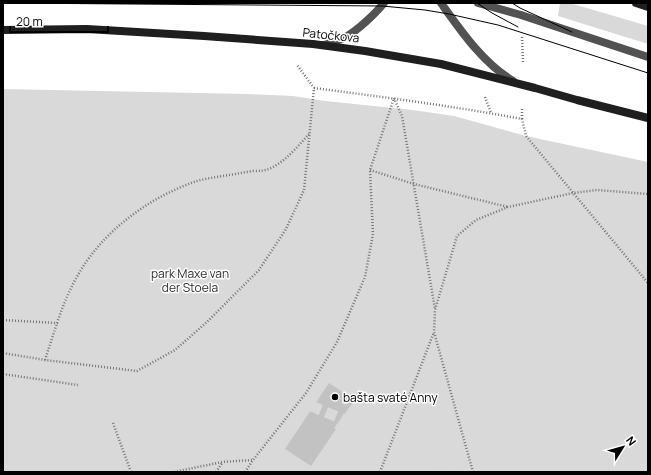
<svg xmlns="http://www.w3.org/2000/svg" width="651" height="475" font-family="Manrope,sans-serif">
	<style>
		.green { fill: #d9d9d9 }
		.building { fill: #c2c2c2 }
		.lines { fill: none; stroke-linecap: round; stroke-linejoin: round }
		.trunk-tunnel { stroke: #d9d9d9; stroke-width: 11; stroke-dasharray: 11 5.5; stroke-linecap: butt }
		.path { stroke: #747474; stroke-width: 2.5; stroke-dasharray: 1 2; stroke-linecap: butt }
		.service { stroke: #525252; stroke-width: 8 }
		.tertiary { stroke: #525252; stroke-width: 8 }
		.secondary { stroke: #1f1f1f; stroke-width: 8 }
		.tram { stroke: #000; stroke-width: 1 }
		.poi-dot { fill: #000; stroke: #fff; stroke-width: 1.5 }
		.labels { text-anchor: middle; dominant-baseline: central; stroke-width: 3; stroke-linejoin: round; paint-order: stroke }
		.street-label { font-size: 12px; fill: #000; stroke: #fff }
		.park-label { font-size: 12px; fill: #303030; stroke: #fff }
		.poi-label { font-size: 12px; fill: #000; stroke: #fff; text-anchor: start }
	</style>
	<rect width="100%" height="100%" fill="#fff"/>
	<g class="green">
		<path d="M560,3h9l18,5 61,18v18l-90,-28z"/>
		<path d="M3,89l243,5 47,2 32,5 88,9 41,6 72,20 122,26v310h-645z"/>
	</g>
	<path class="building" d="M329,383l26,17 -21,28 2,1 -25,37 -26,-17z"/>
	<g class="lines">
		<g class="trunk-tunnel">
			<path d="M3,137l212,68 192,73 241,107"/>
			<path d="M3,287l167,59 179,76 109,50"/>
		</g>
		<g class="path">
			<path d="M522,37l1,25"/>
			<path d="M314,88c69,9 139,18 208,31l4,17 122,147"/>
			<path d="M485,97l6,16"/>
			<path d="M394,98l8,18 33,193"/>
			<path d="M522,119v-12"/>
			<path d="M370,170l44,14 94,23"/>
			<path d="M3,320l54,3c6,-17 12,-33 21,-48 24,-43 71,-78 119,-94 10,-3 21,-4 32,-6 8,-1 16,-3 24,-4 7,0 12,0 18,-3 15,-7 27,-22 38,-34"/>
			<path d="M3,353l42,7 92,11 38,-21 32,-28 52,-52 27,-41 18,-39 10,-102 -17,-23"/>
			<path d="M45,360l12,-37"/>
			<path d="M3,374l75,11"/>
			<path d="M113,423l18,49"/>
			<path d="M174,472l48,-10 30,-2"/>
			<path d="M216,472l6,-9"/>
			<path d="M245,472l8,-12 53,-67 31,-51 28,-65 8,-43 -3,-64 24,-72"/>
			<path d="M380,472l54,-140"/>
			<path d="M473,472l-39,-140 1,-22 22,-74 19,-16 32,-13 51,-11 14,-3 24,-3 51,4"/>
		</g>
		<path class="service" d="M478,3l43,12 127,42"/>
		<g class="tertiary">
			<path d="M441,3c20,28 42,60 72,78"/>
			<path d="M323,45c7,-2 14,-4 21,-7 13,-7 31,-24 40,-35"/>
		</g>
		<g class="secondary">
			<path d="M636,3l12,4"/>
			<path d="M3,30l84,-1 117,7 109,8 52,7 76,13 94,24 42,12 71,18"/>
		</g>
		<g class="tram">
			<path d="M3,3l379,3 43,4 24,4 49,11 150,48"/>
			<path d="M477,3l15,10 26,14"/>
			<path d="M512,3l8,5 52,24"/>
		</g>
	</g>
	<circle class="poi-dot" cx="335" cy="397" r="4"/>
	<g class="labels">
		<g class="street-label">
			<text transform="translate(331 35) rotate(6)">Patočkova</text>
		</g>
		<g class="park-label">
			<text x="190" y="273">park Maxe van<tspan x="190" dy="14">der Stoela</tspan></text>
		</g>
		<g class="poi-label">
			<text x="343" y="397">bašta svaté Anny</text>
		</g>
	</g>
	<rect width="651" height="475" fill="none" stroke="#000000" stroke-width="8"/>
	<g transform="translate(623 447) rotate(53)" stroke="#ffffff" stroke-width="3" paint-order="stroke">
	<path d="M0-3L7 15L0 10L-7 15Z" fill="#000000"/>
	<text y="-6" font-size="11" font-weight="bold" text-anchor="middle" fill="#000000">N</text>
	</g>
	<path d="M10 26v6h98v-6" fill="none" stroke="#000000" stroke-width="2"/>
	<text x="16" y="26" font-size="12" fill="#000000" stroke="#ffffff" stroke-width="3" paint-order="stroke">20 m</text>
</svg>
